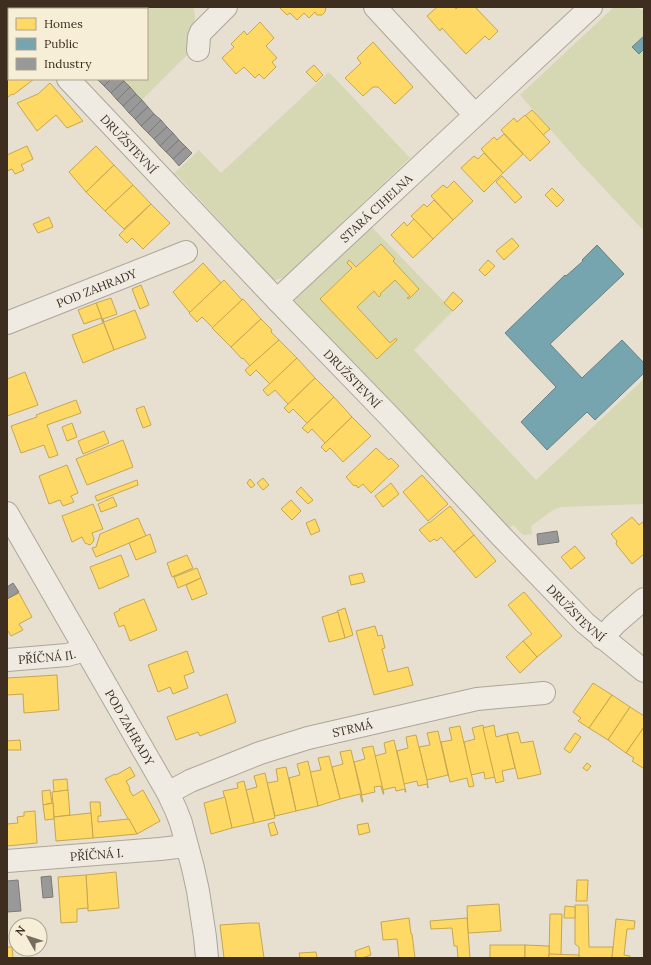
<svg xmlns="http://www.w3.org/2000/svg" width="651" height="965" font-family="Lora,serif">
	<style>
		.green { fill: #d6d7b3 }
		.homes { fill: #ffd966; stroke: #c5a651 }
		.public { fill: #76a5af; stroke: #658184 }
		.industry { fill: #999; stroke: #7d7975 }
		.lines { fill: none; stroke-linecap: round; stroke-linejoin: round }
		.minor-casing { stroke: #ada599; stroke-width: 24 }
		.minor { stroke: #efebe3; stroke-width: 22 }
		.labels { text-anchor: middle; dominant-baseline: central; stroke-width: 4; stroke-linejoin: round; paint-order: stroke }
		.street-label { font-size: 12px; fill: #3d2e20; stroke: #f7eed8 }
	</style>
	<rect width="100%" height="100%" fill="#e7e0d1"/>
	<g class="green">
		<path d="M55,7h138c5,12 -1,21 -3,33 -1,4 -1,9 -1,13l-47,47 -20,-21h25v-70h-91z"/>
		<path d="M614,7h16l14,3v221l-66,-70 -58,-66z"/>
		<path d="M329,72l81,86 -125,119 -9,3h-10l-29,-31 4,-5 -64,-69 -5,5 -2,-3 29,-27 22,23z"/>
		<path d="M369,224l84,87 -39,39 122,130 108,-101v125l-83,3 -8,3 -22,16 1,8 -9,1 -10,-10 -8,8 -131,-148 -80,-85 1,-9z"/>
	</g>
	<g class="homes">
		<path d="M279,7h47l-1,5 -3,3h-5l-2,-3 -6,6 -5,-5 -7,7 -7,-7 -3,2z"/>
		<path d="M437,7h18l1,2 2,-2h17l23,24 -9,9 -4,-4 -19,18 -24,-26 -2,3 -13,-15z"/>
		<path d="M260,22l14,16 -8,8 11,12 -5,4 4,5 -12,12 -5,-5 -4,4 -11,-11 -8,7 -14,-16 12,-11 -3,-3 13,-13 3,4z"/>
		<path d="M373,42l40,45 -18,17 -17,-17h-5l-10,9 -18,-18 16,-15 -4,-5z"/>
		<path d="M9,62v17h25l-21,16 -1,-1 -4,3h-1v-34z"/>
		<path d="M314,65l9,10 -7,7 -10,-10z"/>
		<path d="M50,83l33,38 -16,7 -11,-13 -19,16 -20,-28 21,-9z"/>
		<path d="M532,110l18,19 -7,6 -18,-19z"/>
		<path d="M525,115l25,27 -20,19 -29,-31 13,-12 3,4z"/>
		<path d="M504,134l19,20 -20,19 -22,-24 13,-12 3,3z"/>
		<path d="M27,146l6,13 -12,6 3,5 -9,4 -3,-5 -5,2v-16z"/>
		<path d="M96,146l18,19 -28,27 -17,-20z"/>
		<path d="M484,153l19,20 -19,19 -23,-24 13,-12 4,3z"/>
		<path d="M114,165l19,20 -28,26 -19,-19z"/>
		<path d="M502,176l20,21 -7,6 -19,-21z"/>
		<path d="M454,181l19,20 -20,19 -22,-24 12,-11 4,3z"/>
		<path d="M133,185l18,19 -27,25 -19,-18z"/>
		<path d="M552,188l12,12 -7,7 -12,-12z"/>
		<path d="M434,200l19,20 -20,19 -22,-23 13,-12 3,3z"/>
		<path d="M151,204l19,19 -27,26 -11,-11 -5,5 -8,-8z"/>
		<path d="M49,217l4,10 -15,6 -5,-9z"/>
		<path d="M414,219l19,20 -20,19 -22,-23 13,-13 3,4z"/>
		<path d="M512,238l7,8 -15,14 -8,-9z"/>
		<path d="M381,244l14,15 -2,2 26,28 -10,10 -2,-1 3,-2 -15,-16 -15,14 1,1 -2,2 -5,-6 -17,16 33,36 6,-5 1,2 -20,19 -57,-60 32,-31 -5,-5 2,-3 7,7z"/>
		<path d="M488,260l7,6 -10,10 -6,-6z"/>
		<path d="M203,263l18,20 -31,30 -17,-21z"/>
		<path d="M224,280l18,20 -29,28 -11,-11 -5,5 -8,-9z"/>
		<path d="M141,285l8,20 -9,4 -8,-20z"/>
		<path d="M453,292l10,9 -10,10 -9,-8z"/>
		<path d="M111,298l6,16 -14,5 1,3 31,-12 11,28 -32,12 -18,-47z"/>
		<path d="M243,299l18,20 -30,28 -19,-19z"/>
		<path d="M96,303l18,47 -31,13 -11,-28 31,-12 -2,-5 -17,6 -6,-14z"/>
		<path d="M261,319l11,11 -1,2 8,8 -29,26 -7,-8 -1,1 -11,-12z"/>
		<path d="M279,340l18,18 -27,26 -14,-14 -6,6 -5,-6z"/>
		<path d="M297,358l18,20 -27,26 -13,-14 -7,6 -5,-6z"/>
		<path d="M25,372l13,33 -31,11v-37z"/>
		<path d="M315,378l19,19 -27,26 -14,-14 -4,4 -5,-5z"/>
		<path d="M334,397l18,20 -27,26 -13,-14 -4,4 -6,-5z"/>
		<path d="M76,400l5,13 -34,12 11,30 -9,3 -5,-13 -23,8 -10,-27 26,-9 -1,-2z"/>
		<path d="M144,406l7,19 -8,3 -7,-19z"/>
		<path d="M352,417l19,19 -28,26 -13,-14 -4,4 -5,-5z"/>
		<path d="M72,423l5,14 -10,4 -5,-14z"/>
		<path d="M104,431l5,12 -26,11 -5,-13z"/>
		<path d="M123,440l10,27 -46,18 -11,-26z"/>
		<path d="M376,448l13,12 2,-2 8,8 -28,27 -8,-9 -5,4 -2,-3 -2,1 -8,-9z"/>
		<path d="M67,465l11,28 -7,3 3,6 -11,4 -3,-6 -11,4 -10,-28z"/>
		<path d="M422,475l26,29 -20,17 -25,-29z"/>
		<path d="M263,478l6,7 -6,5 -6,-7z"/>
		<path d="M250,479l5,6 -4,3 -4,-5z"/>
		<path d="M137,480l1,5 -41,16 -2,-5z"/>
		<path d="M391,483l8,11 -16,13 -8,-11z"/>
		<path d="M301,487l12,13 -5,4 -12,-12z"/>
		<path d="M113,497l4,9 -16,6 -3,-8z"/>
		<path d="M291,500l10,11 -9,9 -11,-11z"/>
		<path d="M93,504l10,25 -11,4 2,6 -1,3 -3,3 -5,-2 -3,-6 -10,5 -10,-26z"/>
		<path d="M450,506l24,29 -20,17 -13,-15 -4,4 -3,-2 -4,3 -11,-12 10,-8v1z"/>
		<path d="M632,517l7,8 5,-4v33l-12,10 -16,-20 1,-3 -6,-7z"/>
		<path d="M138,518l8,18 -50,21 -4,-9 4,-1 4,-13z"/>
		<path d="M315,519l5,12 -9,4 -5,-12z"/>
		<path d="M150,534l6,18 -20,8 -7,-17z"/>
		<path d="M474,535l22,26 -20,17 -22,-26z"/>
		<path d="M575,546l10,12 -14,11 -10,-12z"/>
		<path d="M121,555l8,21 -30,13 -9,-22z"/>
		<path d="M187,555l6,13 -21,9 -5,-14z"/>
		<path d="M197,568l4,10 -23,10 -4,-11z"/>
		<path d="M362,573l3,9 -14,3 -2,-9z"/>
		<path d="M201,578l6,16 -15,6 -6,-15z"/>
		<path d="M524,592l38,44 -25,21 -14,-16 9,-7 -24,-29z"/>
		<path d="M19,593l13,24 -13,7 4,6 -12,6 -3,-5 -1,1v-33z"/>
		<path d="M144,599l13,31 -27,11 -6,-16 -5,2 -5,-14 6,-3 -1,-1z"/>
		<path d="M345,608l8,27 -8,3 -8,-27z"/>
		<path d="M338,612l7,26 -16,4 -7,-25z"/>
		<path d="M375,626l3,10 4,-1 3,13 -3,1 6,23 20,-5 5,18 -39,10 -18,-64z"/>
		<path d="M523,641l14,16 -17,16 -14,-16z"/>
		<path d="M187,651l7,21 -10,4 4,12 -15,6 -3,-7 -12,5 -10,-27z"/>
		<path d="M57,675l2,35 -35,3 -1,-19 -16,1v-17z"/>
		<path d="M593,683l19,12 -23,33 -11,-7 3,-3 -8,-6z"/>
		<path d="M227,694l9,28 -36,14 -2,-4 -22,8 -9,-23z"/>
		<path d="M612,695l18,12 -22,33 -19,-12z"/>
		<path d="M630,707l14,9v11l-18,26 -18,-13z"/>
		<path d="M483,725l12,52 -10,2 -1,-7 -13,3 -7,-33 11,-3 -3,-11z"/>
		<path d="M494,725l2,12 11,-3 8,34 -13,3 2,10 -8,2 -13,-55z"/>
		<path d="M460,726l14,60 -5,1 -2,-9 -17,4 -9,-40 11,-2 -3,-12z"/>
		<path d="M644,727v39l-1,2 -11,-7 2,-3 -8,-5z"/>
		<path d="M438,731l10,44 -21,5 -8,-33 11,-2 -3,-12z"/>
		<path d="M518,732l3,11 12,-2 8,33 -23,5 -11,-45z"/>
		<path d="M575,733l6,4 -11,16 -6,-4z"/>
		<path d="M416,735l11,45 1,8 -1,-4 -9,2 -1,-5 -13,3 -7,-33 11,-3 -2,-11z"/>
		<path d="M20,740l1,10h-14v-9z"/>
		<path d="M394,740l12,52h-1v-3l-9,2 -1,-4 -13,3 -7,-34 11,-3 -2,-10z"/>
		<path d="M373,746l11,48h-1l-2,-8 -7,1 1,5 -13,3 -8,-33 11,-3 -3,-11z"/>
		<path d="M351,750l12,52h-1l-2,-8 -20,5 -8,-32 11,-3 -3,-12z"/>
		<path d="M329,756l11,43 -22,7 -8,-34 11,-2 -3,-12z"/>
		<path d="M308,761l10,45 -22,5 -7,-33 11,-3 -3,-11z"/>
		<path d="M587,763l4,3 -4,5 -4,-3z"/>
		<path d="M130,767l5,9 -9,5 4,7 -1,1 4,7 10,-6 17,31 -23,13 -32,-55 10,-5 1,1z"/>
		<path d="M286,767l10,44 -21,5 -8,-33 11,-2 -2,-12z"/>
		<path d="M265,773l10,45 -21,5 -8,-33 11,-3 -3,-11z"/>
		<path d="M67,779l1,11 -14,2 -1,-12z"/>
		<path d="M244,781l10,42 -22,5 -9,-37 15,-3 -1,-5z"/>
		<path d="M50,790l2,13 -9,2 -1,-14z"/>
		<path d="M68,790l2,25 -16,2 -2,-25z"/>
		<path d="M225,797l7,31 -21,6 -7,-31z"/>
		<path d="M90,802h10l1,14h-3v6l31,-3 8,15 -44,4z"/>
		<path d="M53,803l1,16 -9,1 -2,-15z"/>
		<path d="M35,811l2,32 -30,3v-22l11,-1 -1,-6 7,-1v-4z"/>
		<path d="M91,813l2,25 -37,3 -2,-24z"/>
		<path d="M274,822l4,12 -7,2 -3,-12z"/>
		<path d="M368,823l2,9 -11,3 -2,-10z"/>
		<path d="M116,872l3,36 -31,3 -2,-36z"/>
		<path d="M86,875l2,33 -11,1v13l-16,1 -3,-46z"/>
		<path d="M577,880h11l-1,21h-11z"/>
		<path d="M499,904l2,27 -33,2 -1,-27z"/>
		<path d="M575,905h13l1,42h24l-1,11h-33v-11l-4,-3z"/>
		<path d="M565,906l10,1v11h-11z"/>
		<path d="M550,914h12l-1,41 -12,-1z"/>
		<path d="M409,918l2,16h1l3,24h-16l-2,-19 -14,1 -2,-18z"/>
		<path d="M467,918l3,40h-18h6l-1,-12h-3l-2,-18 -21,1 -1,-8z"/>
		<path d="M616,919l19,2 -1,8h-7l-3,26 6,1v2h-18z"/>
		<path d="M249,923h10l5,35h-40l-4,-33z"/>
		<rect x="490" y="945" width="35" height="13"/>
		<path d="M525,945l24,1v12h-24z"/>
		<path d="M369,946l2,9 -9,3h-6l-1,-7z"/>
		<path d="M7,947h5l1,11h-6z"/>
		<path d="M316,952l1,6h-17l-1,-5z"/>
		<path d="M549,954l30,1v3h-30z"/>
	</g>
	<g class="public">
		<path d="M644,36v13l-5,5 -7,-7z"/>
		<path d="M597,245l27,29 -74,70 32,34 40,-38 22,23v10l-49,47 -8,-8 -40,38 -26,-28 35,-35 -51,-54 60,-58 1,1 17,-15 -1,-1z"/>
	</g>
	<g class="industry">
		<path d="M98,79h13l-7,7 -6,-6z"/>
		<path d="M111,79h11l2,2 -13,12 -7,-7z"/>
		<path d="M124,81l6,6 -13,13 -6,-7z"/>
		<path d="M130,87l6,7 -13,12 -6,-6z"/>
		<path d="M136,94l6,6 -13,13 -6,-7z"/>
		<path d="M142,100l6,7 -13,12 -6,-6z"/>
		<path d="M148,107l6,7 -13,12 -6,-7z"/>
		<path d="M154,114l7,6 -13,13 -7,-7z"/>
		<path d="M161,120l6,7 -13,12 -6,-6z"/>
		<path d="M167,127l6,6 -13,13 -6,-7z"/>
		<path d="M173,133l6,7 -13,12 -6,-6z"/>
		<path d="M179,140l7,7 -13,12 -7,-7z"/>
		<path d="M186,147l6,6 -13,13 -6,-7z"/>
		<path d="M557,531l2,11 -21,3 -1,-11z"/>
		<path d="M13,583l6,9 -12,7v-12z"/>
		<path d="M51,876l2,21 -10,1 -2,-21z"/>
		<path d="M18,880l3,31 -14,1v-31z"/>
	</g>
	<g class="lines">
		<g class="minor-casing">
			<g id="minor">
				<path d="M375,7l100,108"/>
				<path d="M7,15l2,3"/>
				<path d="M198,50l1,-13 2,-5 25,-25"/>
				<path id="s1" d="M68,79l209,221 115,119 109,117 84,87 59,48"/>
				<path id="s2" d="M277,300l314,-293"/>
				<path id="s3" d="M7,323l179,-71"/>
				<path id="s4" d="M7,513l161,280 8,17 5,13 12,45 5,23 7,46 2,21"/>
				<path d="M602,638l13,-14 29,-25"/>
				<path id="s5" d="M7,660l60,-5 19,-5"/>
				<path id="s6" d="M168,793l22,-12 70,-28 48,-15 169,-39 67,-6"/>
				<path id="s7" d="M7,861l153,-12 26,-3"/>
			</g>
		</g>
		<use href="#minor" class="minor"/>
	</g>
	<g class="labels">
		<g class="street-label">
			<text stroke="none"><textPath href="#s1" startOffset="89">DRUŽSTEVNÍ</textPath></text>
			<text stroke="none"><textPath href="#s2" startOffset="135">STARÁ CIHELNA</textPath></text>
			<text stroke="none"><textPath href="#s3" startOffset="96">POD ZAHRADY</textPath></text>
			<text stroke="none"><textPath href="#s1" startOffset="413">DRUŽSTEVNÍ</textPath></text>
			<text stroke="none"><textPath href="#s1" startOffset="737">DRUŽSTEVNÍ</textPath></text>
			<text stroke="none"><textPath href="#s5" startOffset="40">PŘÍČNÁ II.</textPath></text>
			<text stroke="none"><textPath href="#s4" startOffset="247">POD ZAHRADY</textPath></text>
			<text stroke="none"><textPath href="#s6" startOffset="196">STRMÁ</textPath></text>
			<text stroke="none"><textPath href="#s7" startOffset="90">PŘÍČNÁ I.</textPath></text>
		</g>
	</g>
	<rect width="651" height="965" fill="none" stroke="#3d2e20" stroke-width="16"/>
	<rect x="8" y="8" width="140" height="72" fill="#f7eed8" stroke="#ada18e"/>
	<rect x="16" y="18" width="20" height="12" fill="#ffd966" stroke="#ada18e"/>
	<text x="44" y="28" font-size="12" fill="#3d2e20">Homes</text>
	<rect x="16" y="38" width="20" height="12" fill="#76a5af" stroke="#ada18e"/>
	<text x="44" y="48" font-size="12" fill="#3d2e20">Public</text>
	<rect x="16" y="58" width="20" height="12" fill="#999999" stroke="#ada18e"/>
	<text x="44" y="68" font-size="12" fill="#3d2e20">Industry</text>
	<g transform="translate(28 937) rotate(309)"><circle r="19" fill="#f7eed8" stroke="#ada18e"/>
	<path d="M0-3L7 15L0 10L-7 15Z" fill="#786c5e"/>
	<text y="-6" font-size="11" font-weight="bold" text-anchor="middle" fill="#3d2e20">N</text>
	</g>
</svg>
